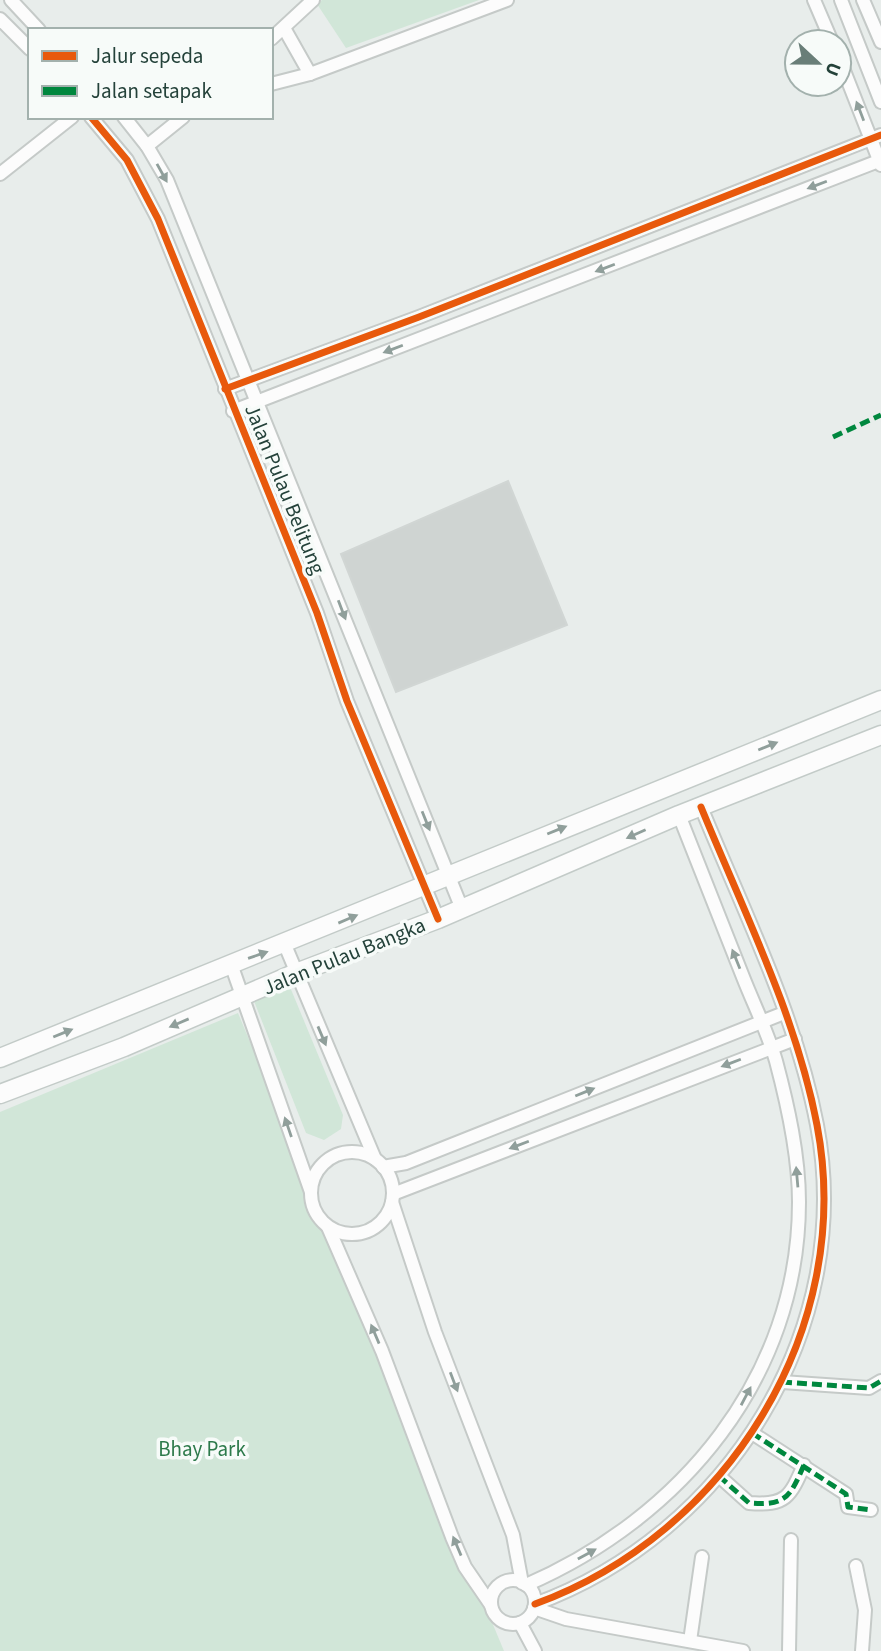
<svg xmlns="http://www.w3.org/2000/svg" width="881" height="1651" font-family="'Source Sans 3',sans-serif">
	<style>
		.green { fill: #d1e6d8 }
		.building { fill: #cfd4d2; stroke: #d1d6d4; stroke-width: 2 }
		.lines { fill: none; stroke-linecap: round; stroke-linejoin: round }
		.street-casing { stroke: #c5cac8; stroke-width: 16 }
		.secondary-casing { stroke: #c3cbc8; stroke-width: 21 }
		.street { stroke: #fcfcfc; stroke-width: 12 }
		.secondary { stroke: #fcfcfc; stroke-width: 18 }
		.quiet { stroke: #00873e; stroke-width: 5; stroke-dasharray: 10 5; stroke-linecap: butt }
		.cycleway-casing { stroke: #f7fbf9; stroke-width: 11 }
		.cycleway { stroke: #e8590c; stroke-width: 7 }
		.oneway { fill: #909f9b }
		.labels { text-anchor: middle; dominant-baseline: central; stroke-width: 7; stroke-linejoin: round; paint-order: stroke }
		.street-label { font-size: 21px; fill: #24423a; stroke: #f7fbf9 }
		.park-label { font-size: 21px; fill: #2d7a4b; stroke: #f7fbf9 }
	</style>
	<rect width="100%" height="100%" fill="#e8edeb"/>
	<g class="green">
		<path d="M322,0h157l-133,48 -29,-44z"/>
		<path d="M290,987l53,128 -2,14 -17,11 -18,-7 -52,-132z"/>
		<path d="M238,1013l266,638h-504v-539z"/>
	</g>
	<path class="building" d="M508,481l59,144 -171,67 -55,-138z"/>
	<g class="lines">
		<g class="street-casing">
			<g id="street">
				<path d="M11,0l28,30"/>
				<path d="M814,0l18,42"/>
				<path d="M841,0l40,102"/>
				<path d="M863,0l18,42"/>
				<path d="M0,19l30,30"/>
				<path d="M284,28l26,46"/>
				<path d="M271,39l42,-39"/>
				<path d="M839,58l42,107"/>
				<path d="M271,84l39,-10 197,-74"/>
				<path d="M91,117l36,43 31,59 159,394 30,88 91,218"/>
				<path d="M124,117l23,29 20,34 295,729"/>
				<path d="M147,146l36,-29"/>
				<path d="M0,174l72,-57"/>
				<path d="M225,389l194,-72 462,-182"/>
				<path d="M233,411l648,-251"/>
				<path d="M285,945l90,214"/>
				<path d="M231,964l80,228"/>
				<circle cx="352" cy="1193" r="41"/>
				<path d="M383,1167l23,-4 378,-150"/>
				<path d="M393,1194l402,-155"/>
				<path d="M392,1202l43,130 78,203 9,48"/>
				<path d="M328,1227l54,124 70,186 13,30 26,38"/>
				<path d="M782,1382l87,6 12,-7"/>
				<path d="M752,1433l94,61 2,13 23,3"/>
				<path d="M719,1476l30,27c37,3 41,-6 55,-38"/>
				<path d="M856,1566l9,44 -3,41"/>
				<circle cx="513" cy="1602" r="22"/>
				<path d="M526,1585c155,-67 273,-208 273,-383 0,-47 -11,-96 -23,-141 -8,-28 -22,-56 -33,-84 -21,-54 -43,-108 -64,-162"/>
				<path d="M535,1604c192,-70 321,-275 282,-479 -21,-110 -74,-215 -116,-318"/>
				<path d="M534,1608l32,11 177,32"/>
				<path d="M520,1623l15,28"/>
				<path d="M690,1641l12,-84"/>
				<path d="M789,1651l2,-111"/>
			</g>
		</g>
		<g class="secondary-casing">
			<g id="secondary">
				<path d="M0,1058c294,-117 586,-241 881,-358"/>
				<path d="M0,1094l124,-47 172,-74 142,-54 241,-104 202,-80"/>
			</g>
		</g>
		<use href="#street" class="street"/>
		<use href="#secondary" class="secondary"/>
		<g class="quiet">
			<path d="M833,437l48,-22"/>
			<path d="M782,1382l87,6 12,-7"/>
			<path d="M752,1433l94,61 2,13 23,3"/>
			<path d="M719,1476l30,27c37,3 41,-6 55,-38"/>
		</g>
		<g class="cycleway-casing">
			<g id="cycleway">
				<path d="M91,117l36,43 31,59 159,394 30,88 91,218"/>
				<path d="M225,389l194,-72 462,-182"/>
				<path d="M535,1604c192,-70 321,-275 282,-479 -21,-110 -74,-215 -116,-318"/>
			</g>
		</g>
		<use href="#cycleway" class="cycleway"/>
	</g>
	<defs><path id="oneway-solid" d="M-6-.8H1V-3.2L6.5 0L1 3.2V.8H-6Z" transform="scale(1.75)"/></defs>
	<g class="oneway">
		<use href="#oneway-solid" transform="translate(860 111) rotate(-111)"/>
		<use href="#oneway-solid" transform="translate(162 173) rotate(61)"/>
		<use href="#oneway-solid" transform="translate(817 185) rotate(159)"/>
		<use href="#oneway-solid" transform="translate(605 268) rotate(159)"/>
		<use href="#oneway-solid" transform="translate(393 349) rotate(159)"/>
		<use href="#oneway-solid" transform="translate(342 610) rotate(69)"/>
		<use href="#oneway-solid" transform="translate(768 746) rotate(-22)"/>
		<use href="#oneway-solid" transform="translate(426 821) rotate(68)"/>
		<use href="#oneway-solid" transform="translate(557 830) rotate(-22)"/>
		<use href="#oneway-solid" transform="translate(636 834) rotate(156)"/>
		<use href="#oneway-solid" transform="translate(348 919) rotate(-23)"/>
		<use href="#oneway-solid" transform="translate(258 955) rotate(-19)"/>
		<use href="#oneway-solid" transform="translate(736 959) rotate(-112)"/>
		<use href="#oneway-solid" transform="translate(179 1023) rotate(157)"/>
		<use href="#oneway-solid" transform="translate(63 1033) rotate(-22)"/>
		<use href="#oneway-solid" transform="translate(322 1036) rotate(67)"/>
		<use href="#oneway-solid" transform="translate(731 1063) rotate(159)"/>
		<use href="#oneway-solid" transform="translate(585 1092) rotate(-22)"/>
		<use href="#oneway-solid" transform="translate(288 1127) rotate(-109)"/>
		<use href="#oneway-solid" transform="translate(519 1145) rotate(159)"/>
		<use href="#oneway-solid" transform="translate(797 1177) rotate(-95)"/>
		<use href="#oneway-solid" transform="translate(375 1334) rotate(-113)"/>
		<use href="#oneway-solid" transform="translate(454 1382) rotate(69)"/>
		<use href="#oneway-solid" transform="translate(746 1396) rotate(-62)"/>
		<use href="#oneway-solid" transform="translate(457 1546) rotate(-113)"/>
		<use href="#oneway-solid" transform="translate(587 1554) rotate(-29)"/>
	</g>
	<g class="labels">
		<g class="street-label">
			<text transform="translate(285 489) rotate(68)">Jalan Pulau Belitung</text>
			<text transform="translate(344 956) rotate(-22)">Jalan Pulau Bangka</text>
		</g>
		<g class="park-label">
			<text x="202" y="1449">Bhay Park</text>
		</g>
	</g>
	<rect x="28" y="28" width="245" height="91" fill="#f7fbf9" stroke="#a3b1ad" stroke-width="2"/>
	<rect x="42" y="51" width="35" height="10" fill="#e8590c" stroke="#a3b1ad" stroke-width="2"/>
	<text x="91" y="63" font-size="21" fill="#24423a">Jalur sepeda</text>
	<rect x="42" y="86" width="35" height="10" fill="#00873e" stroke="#a3b1ad" stroke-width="2"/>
	<text x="91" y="98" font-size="21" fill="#24423a">Jalan setapak</text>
	<g transform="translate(818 63) rotate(112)"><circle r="33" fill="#f7fbf9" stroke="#a3b1ad" stroke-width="2"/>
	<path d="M0-5L12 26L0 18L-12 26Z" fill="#697e78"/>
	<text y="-10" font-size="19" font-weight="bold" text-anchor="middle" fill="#24423a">U</text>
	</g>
</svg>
